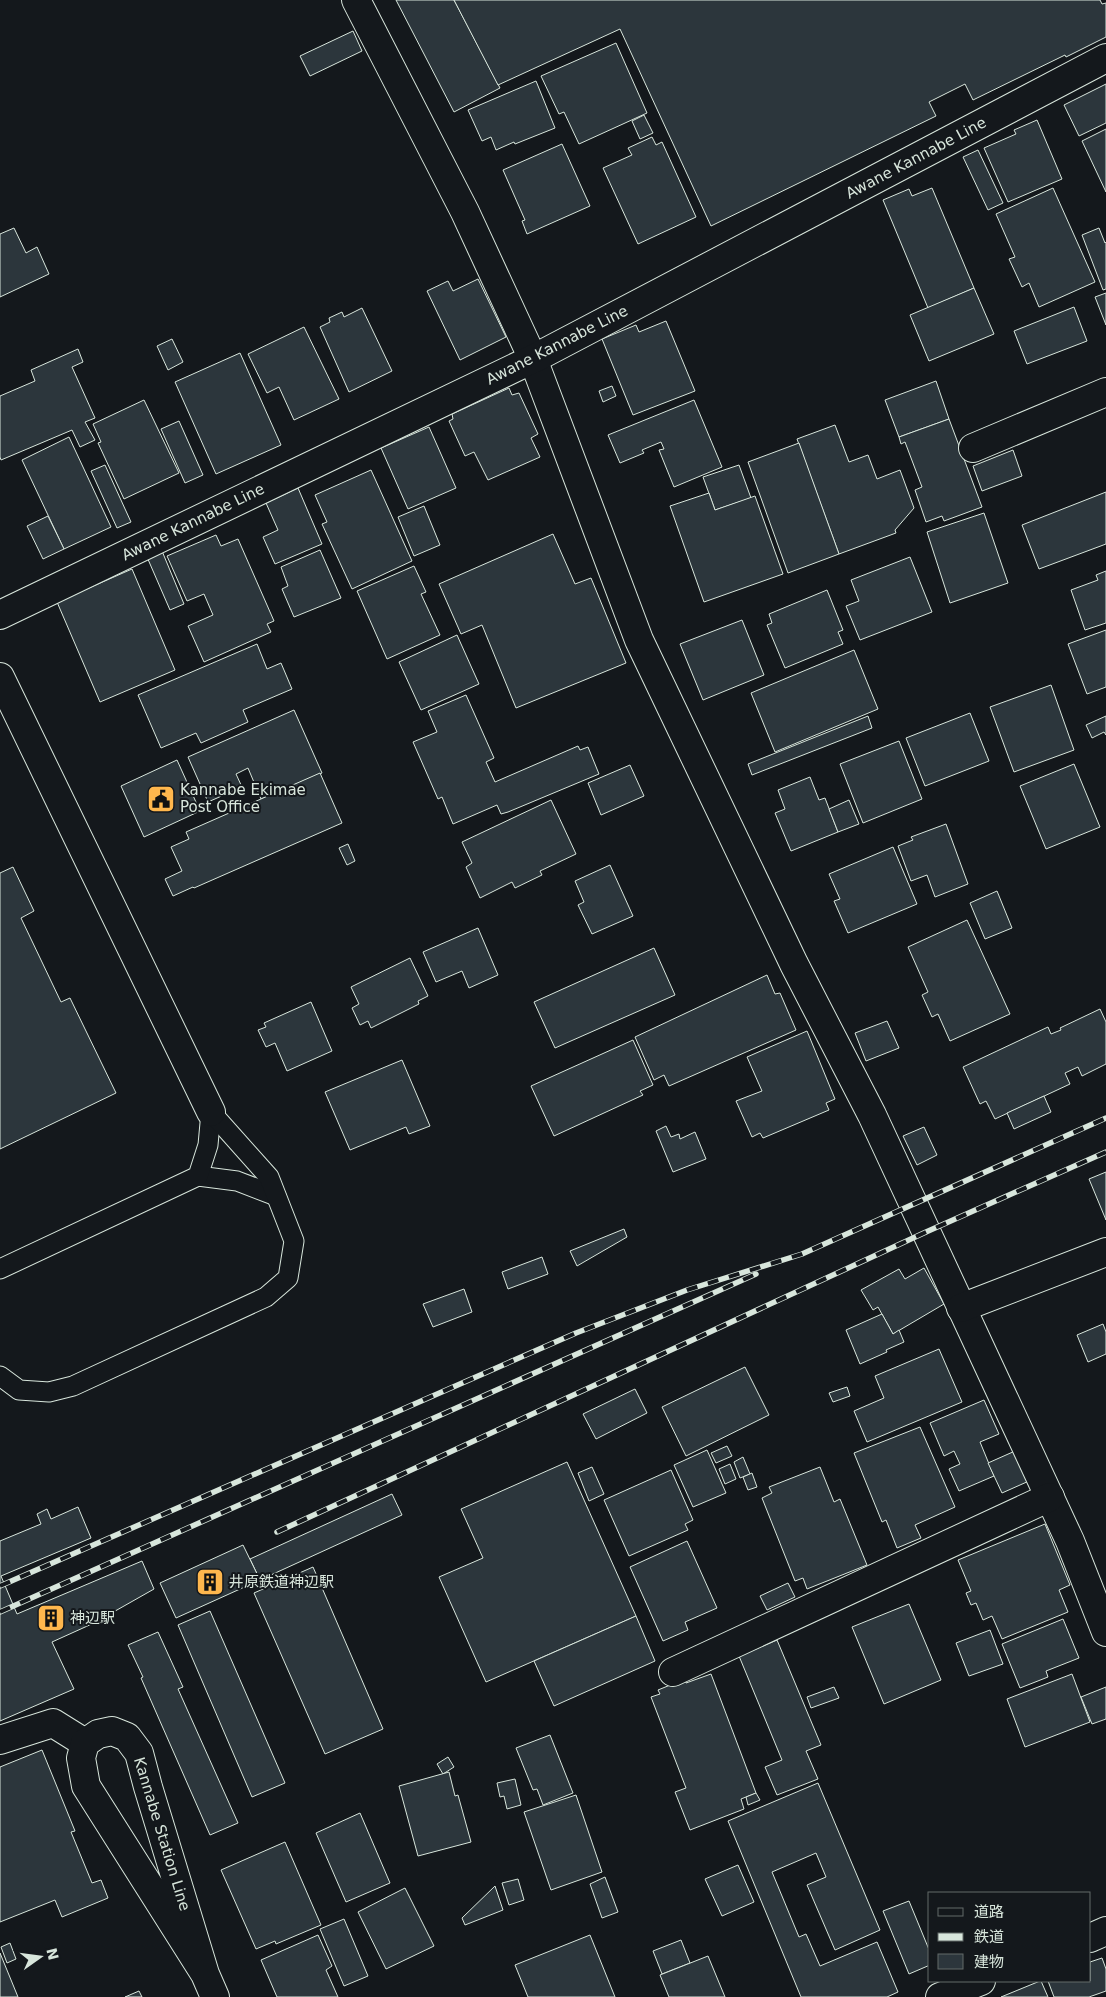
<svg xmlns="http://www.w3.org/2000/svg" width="1106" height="1997" font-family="'DejaVu Sans','Noto Sans JP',sans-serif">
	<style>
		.building { fill: #2c363c; stroke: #d8e6dc }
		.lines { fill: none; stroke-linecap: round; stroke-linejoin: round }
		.lane-casing { stroke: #d8e6dc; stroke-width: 21 }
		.street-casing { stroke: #d8e6dc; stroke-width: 30 }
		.secondary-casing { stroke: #d8e6dc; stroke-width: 30 }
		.lane { stroke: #14181c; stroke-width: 19 }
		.street { stroke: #14181c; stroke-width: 28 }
		.secondary { stroke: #14181c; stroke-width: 28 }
		.rail-casing { stroke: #d8e6dc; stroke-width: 5.5 }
		.rail { stroke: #14181c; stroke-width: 4; stroke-dasharray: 11; stroke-linecap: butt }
		.labels { text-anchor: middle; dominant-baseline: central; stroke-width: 4; stroke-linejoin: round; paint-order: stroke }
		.street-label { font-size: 15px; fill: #d8e6dc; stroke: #14181c }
		.poi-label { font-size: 15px; fill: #d8e6dc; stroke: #14181c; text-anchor: start }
	</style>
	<rect width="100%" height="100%" fill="#14181c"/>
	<g class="building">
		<path d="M396,0h58l46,88 -46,24z"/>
		<path d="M454,0h646l2,4 4,-1v34l-40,20 -1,-2 -92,45 -8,-16 -36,18 7,14 -225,110 -91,-197 -122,56z"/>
		<path d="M353,31l9,20 -52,25 -10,-20z"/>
		<path d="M616,43l31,70 -68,31 -15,-32 -5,2 -18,-38z"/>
		<path d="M536,81l19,47 -40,16 -1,-2 -18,8 -5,-13 -9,4 -14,-31z"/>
		<path d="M1106,84v39l-27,13 -15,-31z"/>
		<path d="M644,115l9,18 -13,6 -8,-18z"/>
		<path d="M1037,120l25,59 -54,23 -24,-54 32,-14 -2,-4z"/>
		<path d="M1106,129v63l-24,-51z"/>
		<path d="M652,137l4,8 6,-3 34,75 -58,27 -35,-76 29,-13 -4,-7z"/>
		<path d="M562,144l28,62 -63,28 -5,-13 3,-1 -22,-50z"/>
		<path d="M978,150l25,53 -15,7 -25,-53z"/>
		<path d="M932,188l42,100 -46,20 -45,-108 26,-11 3,7z"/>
		<path d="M1053,188l42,94 -56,25 -10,-24 -7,4 -13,-28 6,-2 -19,-43z"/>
		<path d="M14,228l12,25 11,-6 12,27 -49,23v-63z"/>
		<path d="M1099,228l6,15 1,-1v47l-3,1 -21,-55z"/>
		<path d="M478,279l28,58 -46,23 -33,-69 21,-10 5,10z"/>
		<path d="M974,288l20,46 -65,27 -19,-46z"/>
		<path d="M1106,293v32l-11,-28z"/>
		<path d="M1074,307l13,34 -60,23 -13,-33z"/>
		<path d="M362,308l30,63 -43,21 -29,-65 10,-5 -1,-4 13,-6 2,5z"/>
		<path d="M666,321l29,70 -62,24 -31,-76 34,-14 3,7z"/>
		<path d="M304,327l35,72 -45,21 -15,-33 -12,6 -19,-39z"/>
		<path d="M172,339l11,23 -15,8 -11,-24z"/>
		<path d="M78,349l5,13 -11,5 23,51 -10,4 10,18 -15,7 -8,-17 -71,30 -1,-3v-61l35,-15 -4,-11z"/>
		<path d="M240,353l41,92 -65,29 -41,-92z"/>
		<path d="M936,381l13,38 -50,18 -14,-37z"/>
		<path d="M612,386l4,10 -13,6 -4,-11z"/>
		<path d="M509,388l3,7 7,-2 19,41 -7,4 9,19 -52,23 -14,-28 -9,4 -16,-35 4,-2 -1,-5z"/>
		<path d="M144,400l35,73 -55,26 -26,-56 3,-1 -8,-18z"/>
		<path d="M694,400l28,67 -48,20 -15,-37 5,-1 -3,-7 -19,8 2,3 -24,10 -12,-28z"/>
		<path d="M949,419l33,88 -38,14 -2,-5 -16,6 -11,-32 7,-3 -17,-45 -4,2 -2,-7z"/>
		<path d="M179,421l24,54 -18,8 -24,-54z"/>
		<path d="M835,425l14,37 19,-7 9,24 23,-9 14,38 -19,22 1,3 -57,21 -42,-115z"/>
		<path d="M429,427l27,61 -48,21 -27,-61z"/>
		<path d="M69,437l42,90 -47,22 -42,-89z"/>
		<path d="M799,443l40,111 -51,19 -40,-111z"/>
		<path d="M1013,450l9,26 -40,15 -9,-25z"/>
		<path d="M105,465l26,57 -14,6 -26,-57z"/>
		<path d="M739,465l12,33 -36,12 -12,-33z"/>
		<path d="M371,470l41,91 -60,28 -30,-65 5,-2 -12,-27z"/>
		<path d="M298,488l24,56 -47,20 -12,-27 15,-7 -12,-27z"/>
		<path d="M1106,492v52l-67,25 -17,-44z"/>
		<path d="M709,493l6,17 40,-14 28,78 -79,28 -34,-96z"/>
		<path d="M424,506l16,39 -26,11 -16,-39z"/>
		<path d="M984,513l24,70 -58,20 -23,-71z"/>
		<path d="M48,516l16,33 -21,10 -16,-33z"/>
		<path d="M553,534l22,50 16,-6 35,85 -110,45 -34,-83 -21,9 -22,-50z"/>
		<path d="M216,535l5,11 17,-7 36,82 -7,3 4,8 -67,30 -16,-36 25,-11 -9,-21 -17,7 -20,-45z"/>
		<path d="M320,550l21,48 -47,19 -12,-28 6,-3 -7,-19z"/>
		<path d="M162,551l22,53 -14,6 -23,-53z"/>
		<path d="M910,557l22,55 -72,28 -14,-34 13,-5 -8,-21z"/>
		<path d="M414,566l12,26 -5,2 19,41 -53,24 -30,-68z"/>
		<path d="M132,569l43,101 -75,32 -43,-100z"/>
		<path d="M1106,571v52l-21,7 -14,-40 27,-10 -2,-5z"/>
		<path d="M827,590l16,40 -5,2 5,12 -58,24 -18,-43 5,-2 -3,-9z"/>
		<path d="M742,620l22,55 -61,25 -23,-56z"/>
		<path d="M1106,630v57l-19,7 -19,-50z"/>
		<path d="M457,635l22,49 -58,26 -22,-48z"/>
		<path d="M257,644l10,25 14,-6 11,26 -49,21 5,12 -47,21 -5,-10 -35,15 -23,-53z"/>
		<path d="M854,650l24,59 -103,43 -24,-59z"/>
		<path d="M1051,685l23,65 -60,22 -24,-65z"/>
		<path d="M466,695l28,63 -8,4 9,20 83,-36 2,4 8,-3 11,27 -91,38 -7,2 -4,-9 -44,19 -11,-27 -4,2 -25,-57 24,-10 -9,-21z"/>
		<path d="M294,710l28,63 -61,26 -13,-31 -12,6 6,13 -34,15 -20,-45z"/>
		<path d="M970,713l19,48 -64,25 -19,-48z"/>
		<path d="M868,716l4,12 -120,47 -4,-11z"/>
		<path d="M1106,716v19l-2,-3 -12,6 -6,-13z"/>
		<path d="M899,741l23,58 -59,24 -23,-59z"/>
		<path d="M177,760l23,51 -56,26 -23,-51z"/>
		<path d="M1074,764l26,63 -54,22 -26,-63z"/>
		<path d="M630,765l14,31 -43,19 -13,-32z"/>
		<path d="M320,773l22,50 -148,65 -1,-1 -20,9 -8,-17 17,-8 -11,-24 18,-8 -3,-7z"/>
		<path d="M810,777l9,23 6,-2 13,34 -47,19 -16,-38 10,-4 -7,-19z"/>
		<path d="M551,800l25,54 -36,17 2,4 -27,13 -3,-6 -32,16 -14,-31 6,-4 -10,-21z"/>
		<path d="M849,800l10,24 -21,8 -9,-23z"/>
		<path d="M946,824l22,60 -33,13 -8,-22 -16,6 -13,-35 15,-6 -2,-3z"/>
		<path d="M348,844l7,17 -8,4 -8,-17z"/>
		<path d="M893,847l24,57 -69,29 -14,-32 6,-2 -11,-25z"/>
		<path d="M610,865l23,51 -41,18 -14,-29 6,-3 -9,-21z"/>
		<path d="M13,867l21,44 -13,7 40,84 9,-4 46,95 -116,56v-276z"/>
		<path d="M997,891l15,37 -27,11 -15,-36z"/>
		<path d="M967,920l43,94 -60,27 -12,-27 -6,3 -10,-22 6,-3 -20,-45z"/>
		<path d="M478,928l20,47 -29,13 -7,-17 -26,11 -13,-30z"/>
		<path d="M654,948l21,47 -120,53 -21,-46z"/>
		<path d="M410,958l18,38 -10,5 1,3 -48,24 -3,-7 -8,4 -8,-17 7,-4 -8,-17z"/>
		<path d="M767,975l8,19 5,-1 16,37 -127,56 -5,-11 -10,5 -19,-43z"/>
		<path d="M311,1002l21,49 -45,20 -12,-28 -9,4 -8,-17 8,-3 -2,-4z"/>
		<path d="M1100,1009l6,13v42l-24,12 -4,-9 -13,6 5,11 -75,35 -9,-18 -6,3 -17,-37 85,-40 3,7 10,-4 -1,-2z"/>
		<path d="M887,1021l12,27 -33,13 -11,-28z"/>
		<path d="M807,1031l28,68 -9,4 3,7 -66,28 -3,-5 -8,4 -16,-36 26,-10 -15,-34z"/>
		<path d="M633,1040l20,45 -13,6 3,4 -89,41 -23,-50z"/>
		<path d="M402,1060l28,66 -21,8 -3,-7 -56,23 -25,-58z"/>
		<path d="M1044,1096l7,16 -37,17 -7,-16z"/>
		<path d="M666,1126l5,11 8,-3 1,5 15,-7 11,27 -33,13 -17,-41z"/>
		<path d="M924,1127l13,28 -20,10 -14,-29z"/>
		<path d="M1106,1172v48l-17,-41z"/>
		<path d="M624,1229l3,8 -50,29 -7,-15z"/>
		<path d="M542,1257l6,17 -40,15 -6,-17z"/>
		<path d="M924,1268l20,36 -51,30 -15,-27 -5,3 -12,-20 38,-21 6,10z"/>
		<path d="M464,1289l8,23 -39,15 -10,-23z"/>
		<path d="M882,1314l11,20 6,-4 5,12 -18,8 1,2 -27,12 -14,-34z"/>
		<path d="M1103,1324l3,8v22l-18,8 -11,-27z"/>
		<path d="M939,1349l23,53 -95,40 -13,-31 30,-13 -9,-22z"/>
		<path d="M745,1367l24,48 -83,41 -24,-49z"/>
		<path d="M847,1387l3,9 -17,6 -4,-9z"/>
		<path d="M635,1389l12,24 -51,26 -13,-25z"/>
		<path d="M984,1400l15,34 -19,8 14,34 -35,15 -10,-22 11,-5 -6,-13 -10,5 -14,-33z"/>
		<path d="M920,1427l35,80 -40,18 6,13 -24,10 -11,-28 -4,2 -28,-69z"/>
		<path d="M727,1446l5,10 -16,7 -5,-10z"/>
		<path d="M707,1450l19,43 -33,14 -19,-42z"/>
		<path d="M1015,1451l14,30 -27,12 -14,-30z"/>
		<path d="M743,1457l7,17 -10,4 -6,-16z"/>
		<path d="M567,1462l69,154 -150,66 -47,-105 44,-19 -22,-49z"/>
		<path d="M730,1464l6,15 -11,5 -6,-15z"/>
		<path d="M592,1467l12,27 -15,7 -11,-28z"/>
		<path d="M820,1467l14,35 6,-3 27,66 -60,24 -4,-11 -8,3 -33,-83 10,-5 -3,-6z"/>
		<path d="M671,1470l22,50 -8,4 3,6 -59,26 -25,-56z"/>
		<path d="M752,1473l5,14 -9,3 -5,-13z"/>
		<path d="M392,1494l10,21 -142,65 -10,-21z"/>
		<path d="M78,1507l13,31 -90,38 16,38 125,-53 12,28 -60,34 -42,19 22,47 -74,32v-180l41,-17 -4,-10 10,-5 4,10z"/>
		<path d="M1045,1524l25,61 -11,5 9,22 -66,27 -10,-23 -9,4 -7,-17 -5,2 -5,-12 5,-2 -13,-31z"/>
		<path d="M687,1541l30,67 -32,14 3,8 -25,11 -33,-74z"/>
		<path d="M243,1545l17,35 -84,38 -16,-35z"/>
		<path d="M313,1567l70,162 -58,25 -71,-161z"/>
		<path d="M788,1583l7,14 -28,13 -7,-14z"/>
		<path d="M909,1604l32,76 -57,24 -32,-77z"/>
		<path d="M210,1611l75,172 -33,14 -74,-172z"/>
		<path d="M636,1616l19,45 -101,45 -20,-45z"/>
		<path d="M1063,1619l16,39 -33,13 2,6 -28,11 -18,-44z"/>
		<path d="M990,1630l13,34 -34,12 -13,-33z"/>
		<path d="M158,1632l25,55 -5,2 60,134 -28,12 -69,-157 2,-1 -15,-32z"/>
		<path d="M777,1640l44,105 -15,6 12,28 -41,16 -12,-28 17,-7 -43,-104z"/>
		<path d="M711,1674l45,119 -15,6 3,10 -54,21 -15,-38 11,-4 -35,-91 9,-3 -2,-4 27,-11 1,4z"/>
		<path d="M1072,1674l18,48 -65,25 -18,-48z"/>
		<path d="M834,1687l5,11 -28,10 -4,-11z"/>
		<path d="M1106,1687v32l-14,5 -11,-27z"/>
		<path d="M550,1735l23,58 -30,12 -6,-16 -4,1 -17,-42z"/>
		<path d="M42,1750l33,81 -4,1 21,51 9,-3 7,18 -46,19 -7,-17 -55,22v-155z"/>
		<path d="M448,1757l6,10 -11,7 -6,-10z"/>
		<path d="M449,1772l6,24 3,-1 13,47 -53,14 -19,-70z"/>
		<path d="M515,1779l6,26 -14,4 -3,-13 -4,1 -3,-14z"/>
		<path d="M818,1783l62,147 -45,20 -28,-65 19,-8 -10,-24 -44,19 27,65 7,-3 14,32 57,-24 21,50 -11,5h-86l-73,-176z"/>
		<path d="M756,1793l4,7 -12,5 -2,-8z"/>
		<path d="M576,1795l26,77 -51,18 -27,-78z"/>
		<path d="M360,1813l30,70 -44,19 -30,-69z"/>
		<path d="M285,1842l36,83 -45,19 -1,-3 -19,8 -35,-79z"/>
		<path d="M738,1865l16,37 -32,14 -17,-37z"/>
		<path d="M605,1877l13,35 -16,6 -12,-34z"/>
		<path d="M518,1879l6,21 -15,5 -7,-22z"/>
		<path d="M495,1886l8,24 -38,15 -3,-7z"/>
		<path d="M405,1888l29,58 -48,23 -28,-57z"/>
		<path d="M909,1901l21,51v13l-21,9 -26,-63z"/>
		<path d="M344,1919l24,57 -24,10 -24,-57z"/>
		<path d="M318,1935l14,31 -6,4 12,27h-61l-16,-37z"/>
		<path d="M590,1935l25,62h-87l-13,-32z"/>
		<path d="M681,1940l9,23 -28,11 -9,-23z"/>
		<path d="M10,1943l6,16 -9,4 -6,-16z"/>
		<path d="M0,1953l18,44h-18z"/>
		<path d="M708,1956l17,41h-56l-9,-22z"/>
		<path d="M1102,1958l4,11v22l-17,6h-35l-6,-16h42v-19z"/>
		<path d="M1041,1981l7,16h-47l39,-16z"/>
		<path d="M139,1991l3,6h-17z"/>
	</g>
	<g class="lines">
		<g class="lane-casing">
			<g id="lane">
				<path d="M198,1176l39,5 39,15"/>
				<path d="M0,1269l198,-93 10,-31 3,-33"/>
				<path d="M0,1376l19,14 30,2 24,-6 193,-89 22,-19 6,-37 -25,-64 -58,-65"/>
			</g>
		</g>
		<g class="street-casing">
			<g id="street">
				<path d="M356,0l109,212 68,147 106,281 155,324 78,151 198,426 36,91"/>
				<path d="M973,448l133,-56"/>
				<path d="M961,1308l145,-56"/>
				<path d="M673,1672l377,-175"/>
				<path d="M0,1740l53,-17 32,20"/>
			</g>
		</g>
		<g class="secondary-casing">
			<g id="secondary">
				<path d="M0,615l533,-256 573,-301"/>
				<path d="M0,677l211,435"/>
				<path d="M1090,1938l16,-7"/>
				<path d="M205,1974l-119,-188 -5,-28 4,-15 13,-9 14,-3 15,6 12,16 9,34 57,187 10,23"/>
				<path d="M940,1997l41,-16"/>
			</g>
		</g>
		<use href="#lane" class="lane"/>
		<use href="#street" class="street"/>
		<use href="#secondary" class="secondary"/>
		<g class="rail-casing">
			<g id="rail">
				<path d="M277,1532l649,-300 180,-80"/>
				<path d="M0,1586l576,-253 111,-43 115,-36 304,-136"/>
				<path d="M0,1612l756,-338"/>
			</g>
		</g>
		<use href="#rail" class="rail"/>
	</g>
	<defs>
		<g id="civic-square" transform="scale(1.4375)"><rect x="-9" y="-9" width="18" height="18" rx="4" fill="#ffb74d" stroke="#14181c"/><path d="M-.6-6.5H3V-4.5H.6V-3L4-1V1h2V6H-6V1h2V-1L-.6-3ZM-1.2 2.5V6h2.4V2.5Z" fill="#111"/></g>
		<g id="building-square" transform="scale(1.4375)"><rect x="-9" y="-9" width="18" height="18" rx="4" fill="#ffb74d" stroke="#14181c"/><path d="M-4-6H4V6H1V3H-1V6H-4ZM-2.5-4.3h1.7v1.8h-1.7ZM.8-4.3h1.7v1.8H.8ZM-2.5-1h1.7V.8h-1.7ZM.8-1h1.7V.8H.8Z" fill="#111"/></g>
	</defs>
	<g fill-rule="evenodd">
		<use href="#civic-square" x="161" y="799"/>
		<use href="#building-square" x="210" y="1582"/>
		<use href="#building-square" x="51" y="1618"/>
	</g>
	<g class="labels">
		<g class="street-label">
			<text transform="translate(916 158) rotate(-28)">Awane Kannabe Line</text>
			<text transform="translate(557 345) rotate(-27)">Awane Kannabe Line</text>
			<text transform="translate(193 522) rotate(-26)">Awane Kannabe Line</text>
			<text transform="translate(162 1834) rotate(73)">Kannabe Station Line</text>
		</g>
		<g class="poi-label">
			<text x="180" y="790">Kannabe Ekimae<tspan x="180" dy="17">Post Office</tspan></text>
			<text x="229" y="1582">井原鉄道神辺駅</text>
			<text x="70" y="1618">神辺駅</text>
		</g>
	</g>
	<rect x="928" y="1892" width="162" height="90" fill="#14181c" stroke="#626a69"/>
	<rect x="938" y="1908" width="25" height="8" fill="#14181c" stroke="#626a69"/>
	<text x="974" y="1917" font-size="15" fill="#d8e6dc">道路</text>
	<rect x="938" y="1933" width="25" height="8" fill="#d8e6dc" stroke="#626a69"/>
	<text x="974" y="1942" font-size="15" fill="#d8e6dc">鉄道</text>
	<rect x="938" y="1954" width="25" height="15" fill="#2c363c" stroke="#626a69"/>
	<text x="974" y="1967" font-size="15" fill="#d8e6dc">建物</text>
	<g transform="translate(40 1957) rotate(76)" stroke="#14181c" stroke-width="4" paint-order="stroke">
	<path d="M0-4L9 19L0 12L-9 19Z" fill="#d8e6dc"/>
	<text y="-8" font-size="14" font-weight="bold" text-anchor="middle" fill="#d8e6dc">N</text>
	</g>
</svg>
